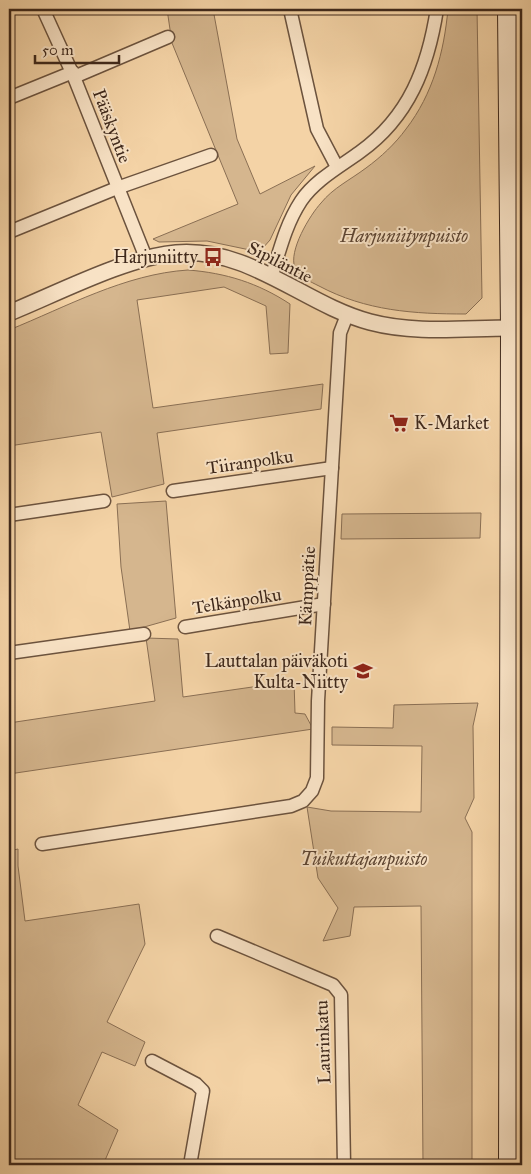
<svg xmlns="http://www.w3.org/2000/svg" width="531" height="1174" font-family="'IM FELL Great Primer',serif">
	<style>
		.green { fill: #d5b68e; stroke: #8a6f54 }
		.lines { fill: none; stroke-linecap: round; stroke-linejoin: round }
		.minor-casing { stroke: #6c533e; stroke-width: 15 }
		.tertiary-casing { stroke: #6c533e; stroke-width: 18 }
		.secondary-casing { stroke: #3e281b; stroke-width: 20 }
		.minor { stroke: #f8e2c5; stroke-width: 12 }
		.tertiary { stroke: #f8e2c5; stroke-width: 15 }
		.secondary { stroke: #f8e2c5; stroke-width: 18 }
		.labels { text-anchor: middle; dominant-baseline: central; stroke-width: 4; stroke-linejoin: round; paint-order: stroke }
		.street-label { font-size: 18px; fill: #3e281b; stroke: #f8e2c5 }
		.park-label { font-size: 18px; font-style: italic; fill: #5c4432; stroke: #f8e2c5 }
		.poi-label { font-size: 18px; fill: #3e281b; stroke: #f8e2c5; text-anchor: end }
	</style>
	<rect width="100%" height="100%" fill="#f4d3a6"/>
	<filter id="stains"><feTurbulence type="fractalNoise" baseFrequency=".004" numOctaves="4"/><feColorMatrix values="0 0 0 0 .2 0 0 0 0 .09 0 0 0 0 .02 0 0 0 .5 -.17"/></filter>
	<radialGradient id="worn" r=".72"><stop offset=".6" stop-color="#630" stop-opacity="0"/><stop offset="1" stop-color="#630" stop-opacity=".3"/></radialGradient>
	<g class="green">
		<path d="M167,9h46l24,130 23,55 55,-28 -24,29 -21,45 -8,9 -12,1 -43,-9 -48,1 -6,-3 85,-35 -66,-161z"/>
		<path d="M448,9h29l5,289 -16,16c-52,0 -100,-3 -147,-28 -8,-4 -21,-10 -24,-18 -7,-17 15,-53 26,-65 12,-15 29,-23 45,-35 15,-11 29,-24 40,-39 27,-35 38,-77 42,-120z"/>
		<path d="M515,9h7v268z"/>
		<path d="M188,270c38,3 70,13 102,34l-2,49 -18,1 -4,-48 -42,-19 -87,13 16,108 170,-24 -2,25 -164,24 7,51 -52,13 -11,-65 -92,14v-116c57,-23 116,-56 179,-60z"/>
		<path d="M522,371v133h-3l-1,-5 2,-126z"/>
		<path d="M166,501l10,117 -46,13 -9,-64 -4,-63z"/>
		<path d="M481,513l-1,25 -139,1 1,-25z"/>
		<path d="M522,569v596h-1l-1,-465z"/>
		<path d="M146,638l32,1 5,58 111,-16 1,32 10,1 8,15 -304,45v-51l146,-22z"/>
		<path d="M478,703l-5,23 1,72 -9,20 7,14v333h-49l-2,-259 -67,1 -4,29 -27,5 15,-33 -20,-30 -11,-71 24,4 90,1 1,-66 -90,-1v-18l61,1 1,-23z"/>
		<path d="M18,849v17l7,55 114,-17 6,40 -38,78 38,20 -10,24 -33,-14 -24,53 40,25 -15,35h-94v-314z"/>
	</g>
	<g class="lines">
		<g class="minor-casing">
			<g id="minor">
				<path d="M43,9l31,68 72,181"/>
				<path d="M290,9l27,120 20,38"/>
				<path d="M74,77l94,-40"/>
				<path d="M9,98l64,-26"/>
				<path d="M9,232l108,-44 94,-33"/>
				<path d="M272,275c8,-26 14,-51 29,-74 14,-21 40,-35 59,-49 49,-35 68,-85 77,-143"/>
				<path d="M173,491l159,-23"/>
				<path d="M9,515l95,-14"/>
				<path d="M185,627l139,-23"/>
				<path d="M9,653l135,-19"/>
				<path d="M42,844l249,-38 12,-5 9,-10 5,-13 1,-77 22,-368 7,-18"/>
				<path d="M217,936l116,49 8,10 3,170"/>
				<path d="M152,1061l44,23 7,7 -13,74"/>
			</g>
		</g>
		<g class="tertiary-casing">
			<path id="tertiary" d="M9,313c47,-19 118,-56 167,-60 74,-6 127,51 194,69 45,12 94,6 140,6"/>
		</g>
		<g class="secondary-casing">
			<path id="secondary" d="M507,9l3,319 -2,837"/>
		</g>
		<use href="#minor" class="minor"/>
		<use href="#tertiary" class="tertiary"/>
		<use href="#secondary" class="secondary"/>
	</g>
	<defs>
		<g id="bus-bare" transform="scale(1.5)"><path d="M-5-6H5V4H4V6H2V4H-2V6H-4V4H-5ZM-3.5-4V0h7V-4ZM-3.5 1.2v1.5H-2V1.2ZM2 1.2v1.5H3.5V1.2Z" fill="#8f2418" stroke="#f8e2c5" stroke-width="2.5" paint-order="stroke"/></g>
		<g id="supermarket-bare" transform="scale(1.5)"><path d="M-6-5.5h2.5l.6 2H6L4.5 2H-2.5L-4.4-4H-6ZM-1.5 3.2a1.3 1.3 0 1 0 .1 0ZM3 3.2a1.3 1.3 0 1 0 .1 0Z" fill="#8f2418" stroke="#f8e2c5" stroke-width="2.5" paint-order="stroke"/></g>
		<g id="school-bare" transform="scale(1.5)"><path d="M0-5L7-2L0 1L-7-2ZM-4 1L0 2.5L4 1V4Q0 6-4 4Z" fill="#8f2418" stroke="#f8e2c5" stroke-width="2.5" paint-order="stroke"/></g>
	</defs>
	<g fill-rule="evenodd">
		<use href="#bus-bare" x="213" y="257"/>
		<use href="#supermarket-bare" x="399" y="423"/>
		<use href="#school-bare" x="363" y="671"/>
	</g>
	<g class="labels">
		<g class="street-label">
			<text transform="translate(112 126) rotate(69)">Pääskyntie</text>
			<text transform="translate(280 262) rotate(27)">Sipiläntie</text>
			<text transform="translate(250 462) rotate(-8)">Tiiranpolku</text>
			<text transform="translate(307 586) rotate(-87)">Kämppätie</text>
			<text transform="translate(237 601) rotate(-9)">Telkänpolku</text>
			<text transform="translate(323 1042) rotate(-92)">Laurinkatu</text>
		</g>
		<g class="park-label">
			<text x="404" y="236">Harjuniitynpuisto</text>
			<text x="364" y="859">Tuikuttajanpuisto</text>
		</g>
		<g class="poi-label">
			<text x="198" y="257">Harjuniitty</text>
			<text x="414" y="423" text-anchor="start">K-Market</text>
			<text x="348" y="661">Lauttalan päiväkoti<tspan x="348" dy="21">Kulta-Niitty</tspan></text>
		</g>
	</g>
	<rect width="531" height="1174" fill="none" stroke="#f4d3a6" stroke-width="30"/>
	<rect x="10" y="10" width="511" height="1154" fill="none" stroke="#3e281b" stroke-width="2.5"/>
	<rect x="15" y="15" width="501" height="1144" fill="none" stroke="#3e281b"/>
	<path d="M35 55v8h84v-8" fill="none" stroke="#3e281b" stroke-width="2.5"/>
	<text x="42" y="55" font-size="15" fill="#3e281b" stroke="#f8e2c5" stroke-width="4" paint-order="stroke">50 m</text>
	<rect width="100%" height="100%" filter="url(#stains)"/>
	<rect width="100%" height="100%" fill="url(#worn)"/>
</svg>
